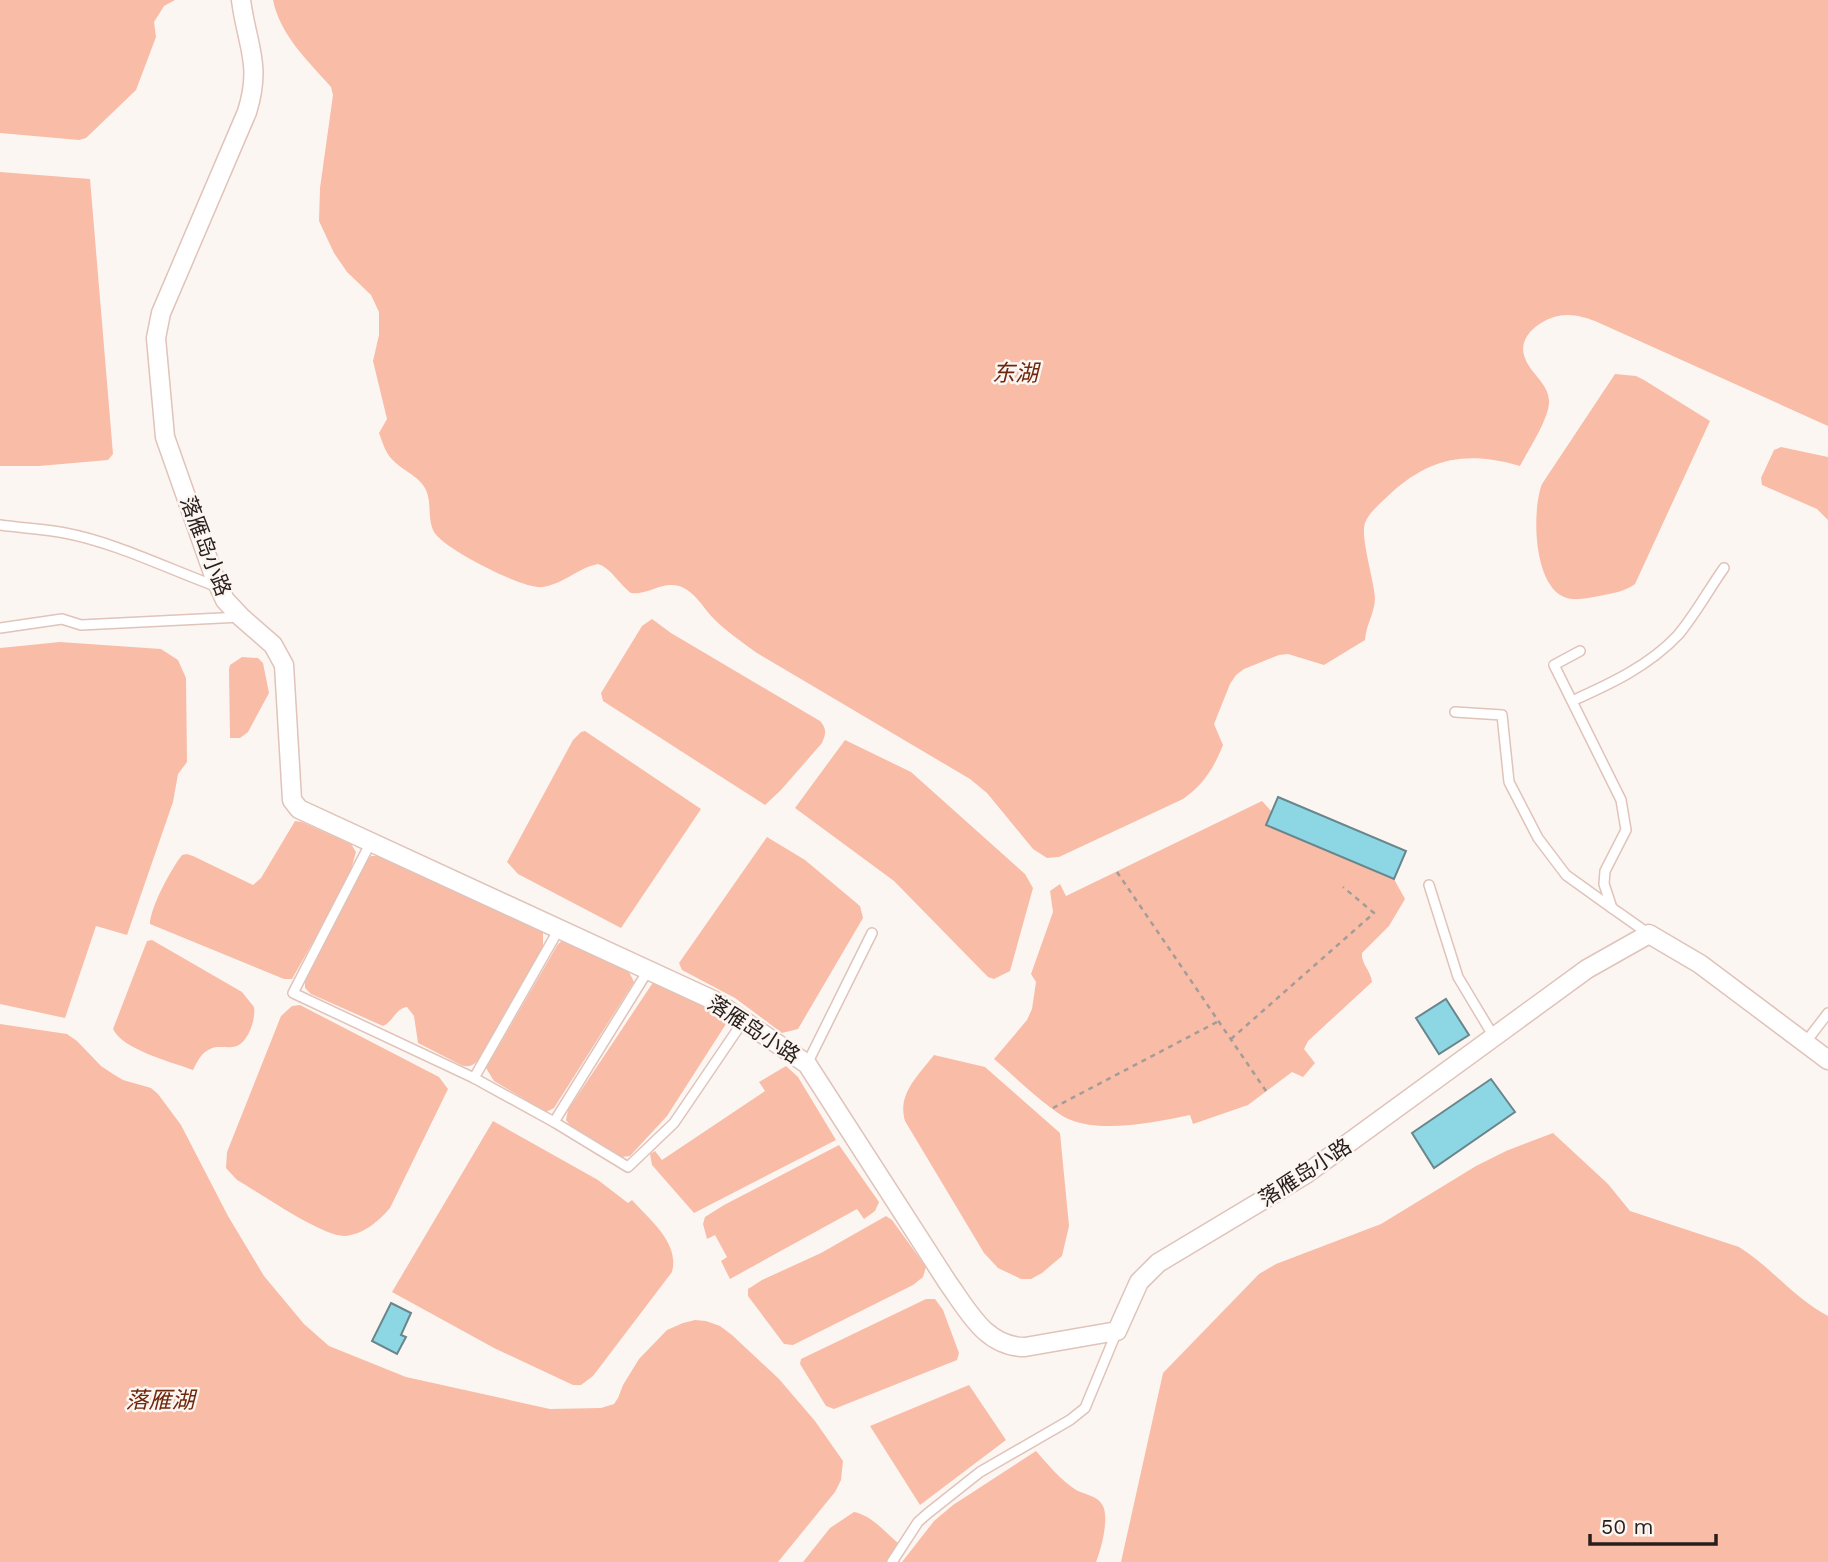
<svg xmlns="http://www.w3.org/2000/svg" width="1828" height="1562" font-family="'Work Sans','Noto Sans SC',sans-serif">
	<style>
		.water { fill: #f9bca7 }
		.building { fill: #8dd7e5; stroke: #68868c; stroke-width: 2 }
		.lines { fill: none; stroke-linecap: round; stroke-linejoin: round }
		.lane-casing { stroke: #e0c3b9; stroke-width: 12 }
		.street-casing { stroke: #e0c3b9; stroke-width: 21 }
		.path { stroke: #a39c98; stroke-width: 2.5; stroke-dasharray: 5 5; stroke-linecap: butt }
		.lane { stroke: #fff; stroke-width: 9 }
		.street { stroke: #fff; stroke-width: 18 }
		.labels { text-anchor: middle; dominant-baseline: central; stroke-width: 5; stroke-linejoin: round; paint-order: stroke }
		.street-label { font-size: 21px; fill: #281e1a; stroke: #fcf6f3 }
		.water-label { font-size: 23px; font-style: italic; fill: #6e280d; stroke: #fcf6f3 }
	</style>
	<rect width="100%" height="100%" fill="#fcf6f3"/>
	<g class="water">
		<path d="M0,0h175l-11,6 -10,16 2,15 -20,53 -50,48 -7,2 -79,-7z"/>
		<path d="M273,0h1555v426l-233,-105c-8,-3 -18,-6 -27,-6 -20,-1 -53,19 -43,43 5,15 24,26 24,43 1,16 -21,50 -29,65 -53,-15 -89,-9 -130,28 -8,8 -21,18 -25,29 -5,14 9,57 10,75 0,14 -9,27 -10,42l-41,25 -36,-11 -9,1 -35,14 -8,6 -6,9 -16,40 9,21c-9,23 -20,40 -40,54l-124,58 -12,1 -14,-9 -46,-56 -17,-14 -213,-126c-15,-11 -30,-21 -43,-34 -11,-11 -19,-28 -35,-33 -17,-5 -31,9 -48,7 -12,-9 -20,-25 -33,-29 -20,4 -35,20 -55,23 -19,3 -99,-38 -109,-55 -7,-13 -2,-29 -8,-42 -7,-15 -26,-20 -36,-33 -5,-6 -8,-16 -11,-24l8,-14 -14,-58 6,-26v-23l-8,-17 -24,-23 -13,-19 -15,-32 1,-33 13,-93 -2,-8c-23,-26 -51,-52 -58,-87z"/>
		<path d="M0,172l90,7 23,275 -5,6 -69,6h-39z"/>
		<path d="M1615,374l21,2 8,4 66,41 -75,163c-11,8 -22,9 -36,12 -11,2 -26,6 -37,0 -29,-16 -30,-86 -20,-112z"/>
		<path d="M1781,447l47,10v63l-11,-11 -55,-24 -1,-7 13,-28z"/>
		<path d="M652,619l19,14 149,88c7,8 6,13 2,22l-41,47 -16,15 -162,-104 -2,-8 41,-67z"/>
		<path d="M60,642l101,7 17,11 8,18 1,84 -9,12 -5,28 -46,133 -31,-9 -31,92 -65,-14v-356z"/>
		<path d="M242,657l16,1 5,5 6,30 -21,39 -8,6h-10l-1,-69 1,-4z"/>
		<path d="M585,731l116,78 -80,119 -103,-54 -11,-12 66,-122 8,-8z"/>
		<path d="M845,740l66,32 114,102 8,14 -23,83 -16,8 -6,-2 -94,-96 -99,-73z"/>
		<path d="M1262,801l10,11 -5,13 127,54 11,20 -16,27 -27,27c-1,11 9,18 10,29l-64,59 -4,8 11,14 -12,14 -11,-5 -44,33 -55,19 -3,-9c-33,7 -87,18 -119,5 -19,-7 -59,-46 -77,-61l33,-39 5,-11 4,-27 -5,-8 22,-62 -3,-21 10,-7 6,12z"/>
		<path d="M295,821l7,1 49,22 5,8 -8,28 -56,99h-8l-134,-55c0,-16 21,-55 32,-69l5,-1 6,2 60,29 8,-7z"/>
		<path d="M767,837l38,23 55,46 3,12 -65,111 -16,4 -47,-35 -53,-28 -3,-7z"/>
		<path d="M371,856h9l163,76v17l-60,105c-6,8 -11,15 -22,11l-43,-22 -4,-27 -7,-9c-11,1 -14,15 -24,19l-72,-32 -6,-6v-9l60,-118z"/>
		<path d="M152,940l90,52 12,15c2,11 -5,34 -17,39 -8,3 -19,-1 -27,3 -9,4 -13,13 -17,21 -21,-8 -70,-20 -80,-41l34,-88z"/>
		<path d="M563,940l63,26 8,16 -80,126 -8,4 -52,-31 -8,-13 72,-124z"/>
		<path d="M654,981c19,9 64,24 72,43l-59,92 -37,40 -8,1 -50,-29 -6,-8 2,-10z"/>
		<path d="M300,1005l139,72 9,12 -58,119c-12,14 -28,27 -46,28 -23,0 -84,-43 -107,-56l-11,-12 1,-16 54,-136 11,-10z"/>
		<path d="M0,1024l67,10 10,7 24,25 12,8 10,6 28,8 7,6 23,31 47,91 36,60 40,48 25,22 77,31 144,32 51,-1 13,-4 4,-6 5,-13 16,-26 28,-29 16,-7 12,-3 11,1 14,5 12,9 47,44 36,42 28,40 -2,19 -6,12 -57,70h-778z"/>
		<path d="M934,1055l51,12 75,66 9,93 -7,30 -20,17 -11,6h-10l-23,-11 -14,-15 -79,-132c-8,-27 13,-45 29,-66z"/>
		<path d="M786,1066l12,11 38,63 -142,73 -42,-48 -2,-11 5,-3 7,9 103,-69 -6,-9z"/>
		<path d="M493,1121l105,59 30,23 4,-3c17,19 48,43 40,72l-79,104 -12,9h-8l-79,-37 -102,-56z"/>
		<path d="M1553,1133l55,51 22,27 109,36c32,20 55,51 89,69v246h-707l42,-189 96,-99 17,-10 105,-40 95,-58 30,-15z"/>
		<path d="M839,1145l40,57 -4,9 -11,8 -7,-10 -127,70 -9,-18 6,-4 -12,-22 -8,4 -4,-15 2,-7 19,-12z"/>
		<path d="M886,1216l6,4 34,47 -3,10 -10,8 -120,60 -9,-1 -36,-48v-7l14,-9 59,-27z"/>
		<path d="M926,1299h9l8,11 16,43 -2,7 -123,49 -8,-3 -26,-42 1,-5z"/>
		<path d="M969,1385l37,55 -86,65 -50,-79z"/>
		<path d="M1036,1451c12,14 25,29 40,39 8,4 20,6 25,13 10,11 0,47 -5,59h-194l32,-41 19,-16z"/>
		<path d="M854,1512c17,3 31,20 44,31l-12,19h-83l27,-34z"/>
	</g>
	<g class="building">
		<path d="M1278,797l128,54 -12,28 -128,-54z"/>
		<path d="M1446,999l23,36 -30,19 -23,-36z"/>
		<path d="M1491,1079l24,33 -81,56 -22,-35z"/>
		<path d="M391,1303l20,10 -10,22 5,2 -9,17 -25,-13z"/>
	</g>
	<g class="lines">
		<g class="lane-casing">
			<g id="lane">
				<path d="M0,525c21,3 44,4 65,8 52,10 103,36 153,54"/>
				<path d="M0,628l62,-9 19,6 160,-8"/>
				<path d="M1580,651l-26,14 67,135 5,30 -21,41 -1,13 8,24 37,26"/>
				<path d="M1572,701c38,-17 77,-35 106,-66 17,-20 31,-46 46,-67"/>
				<path d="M1455,712l47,3 7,67 29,56 28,37 46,33"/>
				<path d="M371,842l-78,151 181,85 80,44 74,45 46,-44 70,-103"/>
				<path d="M1429,885l29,92 36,60"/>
				<path d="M1805,1043l23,-30"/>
				<path d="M807,1064l65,-131"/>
				<path d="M474,1078l85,-149"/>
				<path d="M554,1122l95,-153"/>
				<path d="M892,1562l26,-40 9,-8 53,-42 90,-52 15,-12 32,-77"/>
			</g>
		</g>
		<g class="street-casing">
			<path id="street" d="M241,0c6,46 21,64 6,112l-86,201 -5,25 9,99 49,139 11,24 16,17 32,28 11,20 8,135 7,9 414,191 94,64 141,219c21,29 38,64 77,64l92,-16 22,-49 19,-19 148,-89 281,-205 62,-35 51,30 128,96"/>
		</g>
		<g class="path">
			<path d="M1117,872l149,219"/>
			<path d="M1231,1039l143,-126 -31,-26"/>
			<path d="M1053,1108l166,-87"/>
		</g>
		<use href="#lane" class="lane"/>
		<use href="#street" class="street"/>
	</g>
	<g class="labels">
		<g class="street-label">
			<text transform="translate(206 546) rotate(69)">落雁岛小路</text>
			<text transform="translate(754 1029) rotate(33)">落雁岛小路</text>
			<text transform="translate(1305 1172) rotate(-33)">落雁岛小路</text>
		</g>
		<g class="water-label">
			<text x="1015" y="373">东湖</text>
			<text x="160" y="1400">落雁湖</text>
		</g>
	</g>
	<path d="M1590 1534v10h126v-10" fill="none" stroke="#281e1a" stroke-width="3.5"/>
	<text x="1601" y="1534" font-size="21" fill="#281e1a" stroke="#fcf6f3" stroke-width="5" paint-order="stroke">50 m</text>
</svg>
